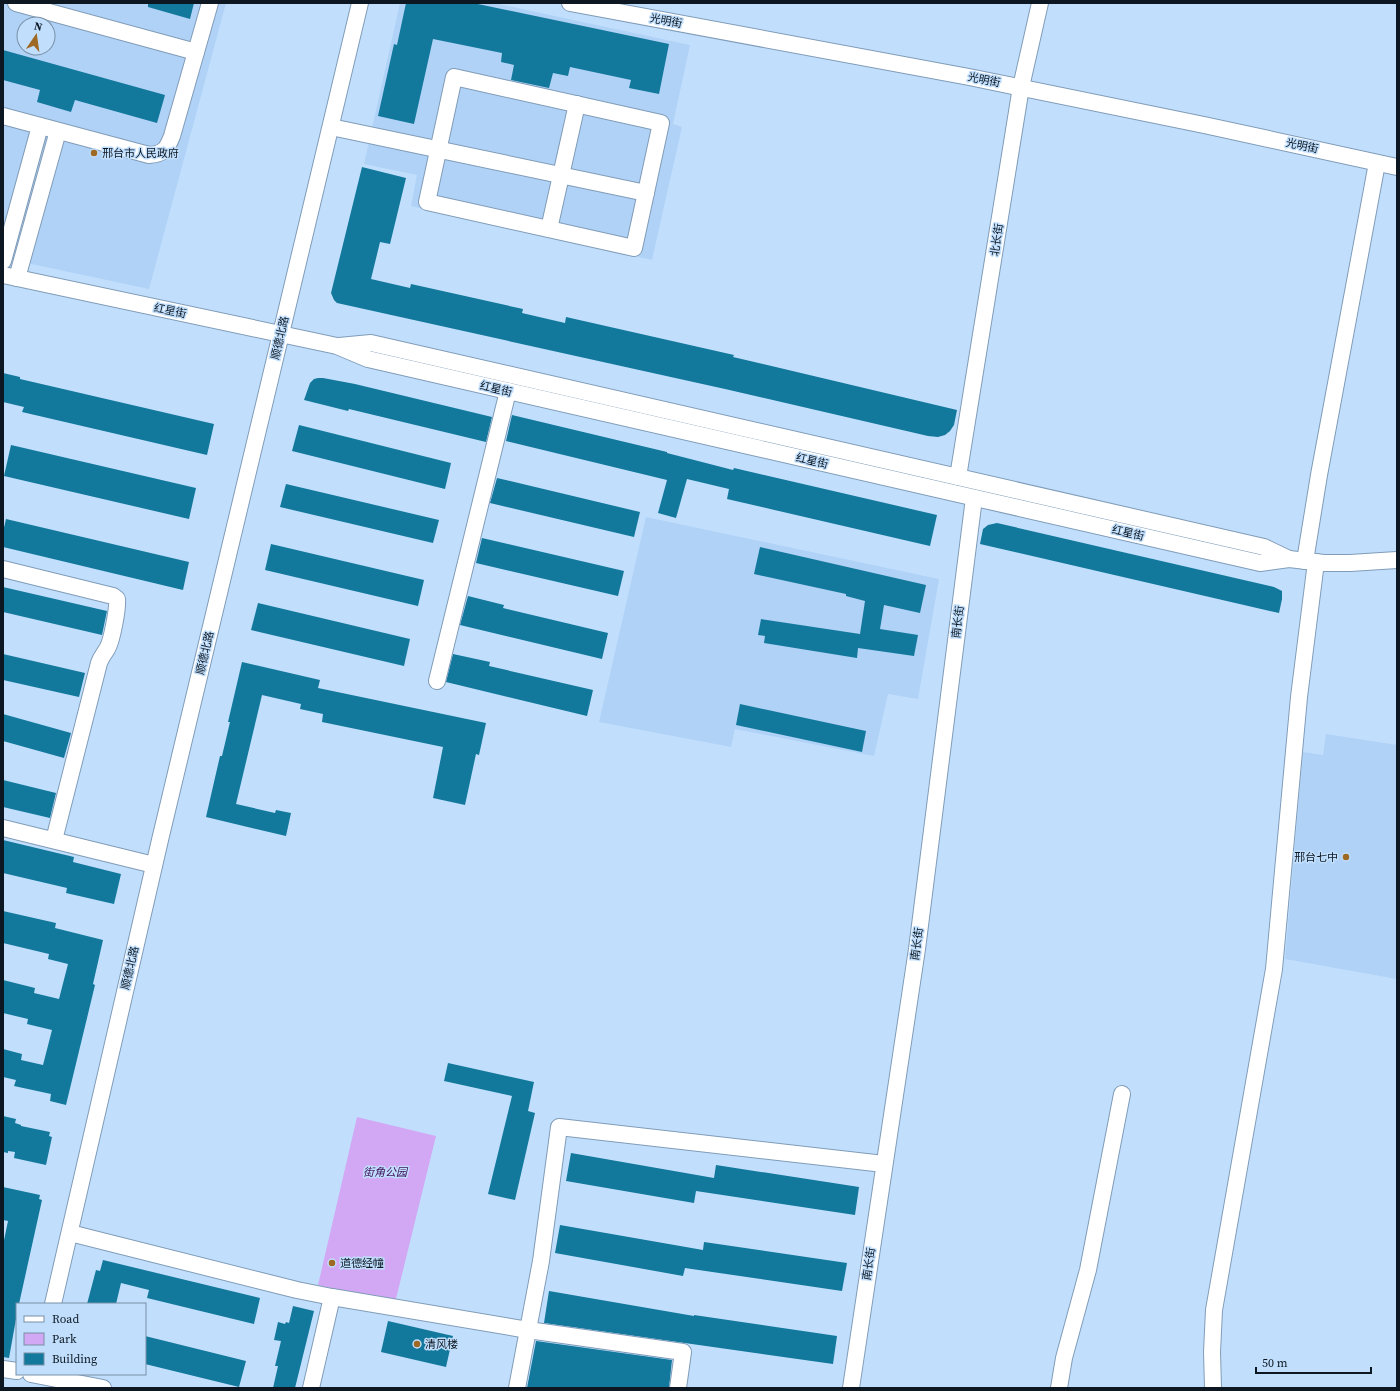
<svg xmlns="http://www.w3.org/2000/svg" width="1400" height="1391" font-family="'Source Serif 4','Noto Sans SC',serif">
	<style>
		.built { fill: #b0d2f6; fill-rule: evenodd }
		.green { fill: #d2a8f5 }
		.building { fill: #12789c }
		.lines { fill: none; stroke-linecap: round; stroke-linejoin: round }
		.minor-casing { stroke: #809cb8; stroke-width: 18 }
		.minor { stroke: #fff; stroke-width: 16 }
		.poi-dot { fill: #9e6922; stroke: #c1dffd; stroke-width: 1.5 }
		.labels { text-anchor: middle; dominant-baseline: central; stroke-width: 3; stroke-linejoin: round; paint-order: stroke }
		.street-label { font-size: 11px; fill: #0c1721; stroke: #c1dffd }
		.poi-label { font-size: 11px; fill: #0c1721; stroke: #c1dffd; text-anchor: start }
		.park-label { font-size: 11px; font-style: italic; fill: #3d0e58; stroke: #c1dffd }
	</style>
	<rect width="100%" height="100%" fill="#c1dffd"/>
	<g class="built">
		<path d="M3,3h223l-77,286 -146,-31zM24,24h24v24h-24z"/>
		<path d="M400,3h94l196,42 -17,79 9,3 -30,133 -241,-54 6,-31 -53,-11z"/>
		<path d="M646,517l293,62 -21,120 -30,-5 -14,62 -139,-27 -4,18 -132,-25z"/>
		<path d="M1326,734l71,11v234l-112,-20 18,-207 20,3z"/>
	</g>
	<path class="green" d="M357,1117l79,19 -41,167 -77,-18z"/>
	<g class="building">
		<path d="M148,3h46l-4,16 -42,-12z"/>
		<path d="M406,3h67l196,41 -10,50 -30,-6 2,-8 -61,-13 -2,9 -15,-3 -4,15 -38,-8 3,-15 -13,-3 1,-9 -69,-14 -19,85 -36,-8 16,-72 3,1z"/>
		<path d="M3,50l162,45 -8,28 -82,-23 -4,12 -34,-10 3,-12 -37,-10z"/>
		<path d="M362,167l44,11 -16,66 -10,-2 -9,37 39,9 1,-4 112,25 -1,4 43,10 1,-6 168,38 -1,2 224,53 -3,15 -4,6 -5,4 -7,2 -10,-1 -203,-47 -388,-86 -3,-3 -3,-7z"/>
		<path d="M3,373l17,4v2l194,45 -7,31 -185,-43 2,-5 -21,-5z"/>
		<path d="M318,378h5l32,6 137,33 -6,25 -137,-33 -1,2 -44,-11 6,-17 4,-4z"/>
		<path d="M512,415l155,37v1l66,17 1,-2 203,47 -7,31 -203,-47 2,-10 -42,-10 -11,39 -18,-5 9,-33 -161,-39z"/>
		<path d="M299,425l152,38 -6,26 -153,-38z"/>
		<path d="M11,445l185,43 -7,31 -185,-43z"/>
		<path d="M497,478l143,34 -6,25 -144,-34z"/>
		<path d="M286,484l153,36 -6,23 -153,-36z"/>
		<path d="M6,519l183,43 -6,28 -180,-43v-15z"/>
		<path d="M997,523l277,64 8,4v8l-3,14 -299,-69 3,-15 5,-4z"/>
		<path d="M482,538l142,33 -6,25 -142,-33z"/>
		<path d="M271,544l153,36 -6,26 -153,-36z"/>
		<path d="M760,547l166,38 -6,28 -36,-8 -4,24 38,6 -4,21 -56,-8 -1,10 -93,-15 1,-7 -7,-1 3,-16 99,15 5,-33 -19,-5v-2l-92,-20z"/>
		<path d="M3,587l104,24 -5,24 -99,-23z"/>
		<path d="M468,596l36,9 -1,3 105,25 -6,26 -142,-34z"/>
		<path d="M258,603l152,36 -6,27 -153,-36z"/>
		<path d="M3,654l82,19 -6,24 -76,-17z"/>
		<path d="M453,654l37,8 -1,4 104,24 -6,26 -141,-34z"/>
		<path d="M242,662l78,18 -2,8 168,35 -7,32 -3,-1 -11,51 -32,-7 10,-51 -121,-25 1,-8 -23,-5 1,-5 -39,-9 -26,109 39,9 1,-3 15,3 -5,23 -80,-19 14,-61h2l8,-34h-2z"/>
		<path d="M740,704l126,27 -4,21 -126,-27z"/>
		<path d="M3,714l68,19 -7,25 -61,-17z"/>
		<path d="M3,780l53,13 -6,25 -47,-11z"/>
		<path d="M3,840l71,17 -1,5 48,12 -7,30 -48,-11 1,-5 -64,-15z"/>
		<path d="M3,911l53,12 -1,5 48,12 -10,44 2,1 -29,120 -16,-4 1,-7 -37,-8 2,-6 -13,-3v-28l19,5 -1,6 22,5 9,-35 -25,-6 1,-5 -25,-6v-33l32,8 -1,5 25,6 9,-35 -20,-5 1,-5 -46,-11z"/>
		<path d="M448,1063l86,19 -6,29 7,2 -20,87 -27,-6 24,-98 -68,-15z"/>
		<path d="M3,1116l13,3 -1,4 6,2v1l29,6 -1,4 3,1 -6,28 -32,-7 1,-6 -7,-1v2l-5,-1z"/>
		<path d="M571,1153l143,25 2,-13 143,22 -4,28 -159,-24 -2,12 -128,-22z"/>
		<path d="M3,1187l37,8 -1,4 3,1 -23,104h-2l-1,15 -7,39 -6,-1v-112l5,-24 -5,-1z"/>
		<path d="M560,1225l143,25 1,-8 143,21 -5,28 -157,-23 -2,8 -128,-23z"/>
		<path d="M103,1260l157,38 -6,26 -107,-26 2,-8 -28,-7 -5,21h-29l9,-34 4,1z"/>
		<path d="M549,1291l145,25v-1l143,21 -4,28 -289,-41z"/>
		<path d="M293,1306l21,5 -19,77h-22l5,-22h-3l6,-25 -7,-1 4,-18 7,2 1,-2 3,1z"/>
		<path d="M388,1321l65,15 -7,31 -65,-15z"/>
		<path d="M145,1336l101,25 -7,26 -94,-23z"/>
		<path d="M536,1341l136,19 -3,28h-142z"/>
	</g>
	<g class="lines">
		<g class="minor-casing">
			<g id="minor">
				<path d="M16,3l180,49"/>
				<path d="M570,3l399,74 235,48 193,42"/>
				<path d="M454,77l207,46 -27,125 -207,-46z"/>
				<path d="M3,116l146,39c15,-1 18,-6 23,-19l38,-133"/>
				<path d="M331,127l315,66"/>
				<path d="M549,229l28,-125"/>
				<path d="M3,261l37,-135"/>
				<path d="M3,275l334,71 31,13 892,204 29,-4 35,4h26l47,-3"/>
				<path d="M17,278l41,-147"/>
				<path d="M339,346l32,-3 893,204 25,12"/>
				<path d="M958,477l63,-390 19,-84"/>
				<path d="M1305,561l14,-86 58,-312"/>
				<path d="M3,569l110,27 4,3c1,9 -5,42 -10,50 -3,5 -6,8 -8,14l-45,177"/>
				<path d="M437,681l71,-290"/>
				<path d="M3,828l151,37"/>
				<path d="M70,1233l227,57 35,7 196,33 155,22 -5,36"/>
				<path d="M53,1304l107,-464 200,-837"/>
				<path d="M3,1369l14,2"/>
				<path d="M31,1374l72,14"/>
				<path d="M311,1388l21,-91"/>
				<path d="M517,1388l24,-127 18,-134 325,37"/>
				<path d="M851,1388l66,-439 57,-451"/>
				<path d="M1059,1388l5,-30 24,-88 34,-176"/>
				<path d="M1213,1388l-1,-36 2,-42 60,-341 25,-272 17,-135"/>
			</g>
		</g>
		<use href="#minor" class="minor"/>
	</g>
	<g class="poi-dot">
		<circle cx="94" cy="153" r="4"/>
		<circle cx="1346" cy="857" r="4"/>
		<circle cx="332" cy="1263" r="4"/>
		<circle cx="417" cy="1344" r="4"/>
	</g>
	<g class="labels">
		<g class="street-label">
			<text transform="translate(666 21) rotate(10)">光明街</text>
			<text transform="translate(984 80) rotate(11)">光明街</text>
			<text transform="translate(1302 146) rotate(12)">光明街</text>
			<text transform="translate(997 240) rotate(-81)">北长街</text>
			<text transform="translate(170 311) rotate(12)">红星街</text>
			<text transform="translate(280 338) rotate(-77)">顺德北路</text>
			<text transform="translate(496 389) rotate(13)">红星街</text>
			<text transform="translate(812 461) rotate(13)">红星街</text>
			<text transform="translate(1128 533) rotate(13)">红星街</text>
			<text transform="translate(958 622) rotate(-83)">南长街</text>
			<text transform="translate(205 653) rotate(-77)">顺德北路</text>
			<text transform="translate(917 944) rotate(-82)">南长街</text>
			<text transform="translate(130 968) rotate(-77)">顺德北路</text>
			<text transform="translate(869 1264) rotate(-81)">南长街</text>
		</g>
		<g class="poi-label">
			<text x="102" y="153">邢台市人民政府</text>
			<text x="1338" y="857" text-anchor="end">邢台七中</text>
			<text x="340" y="1263">道德经幢</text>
			<text x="425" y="1344">清风楼</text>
		</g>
		<g class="park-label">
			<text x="385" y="1172">街角公园</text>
		</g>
	</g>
	<rect width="1400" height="1391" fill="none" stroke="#0c1721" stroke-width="8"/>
	<rect x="16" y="1303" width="130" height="72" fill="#c1dffd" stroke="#798fa5"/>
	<rect x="24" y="1316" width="20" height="6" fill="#ffffff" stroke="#798fa5"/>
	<text x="52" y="1323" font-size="12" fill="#0c1721">Road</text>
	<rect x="24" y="1333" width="20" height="12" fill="#d2a8f5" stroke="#798fa5"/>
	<text x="52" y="1343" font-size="12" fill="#0c1721">Park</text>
	<rect x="24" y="1353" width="20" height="12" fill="#12789c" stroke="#798fa5"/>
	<text x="52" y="1363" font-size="12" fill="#0c1721">Building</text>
	<g transform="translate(36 36) rotate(13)"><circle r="19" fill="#c1dffd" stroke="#798fa5"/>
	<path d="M0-3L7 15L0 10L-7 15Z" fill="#9e6922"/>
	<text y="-6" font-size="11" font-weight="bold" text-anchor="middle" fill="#0c1721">N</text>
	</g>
	<path d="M1256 1367v6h115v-6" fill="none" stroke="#0c1721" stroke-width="2"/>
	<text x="1262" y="1367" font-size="12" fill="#0c1721" stroke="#c1dffd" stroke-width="3" paint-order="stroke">50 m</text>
</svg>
